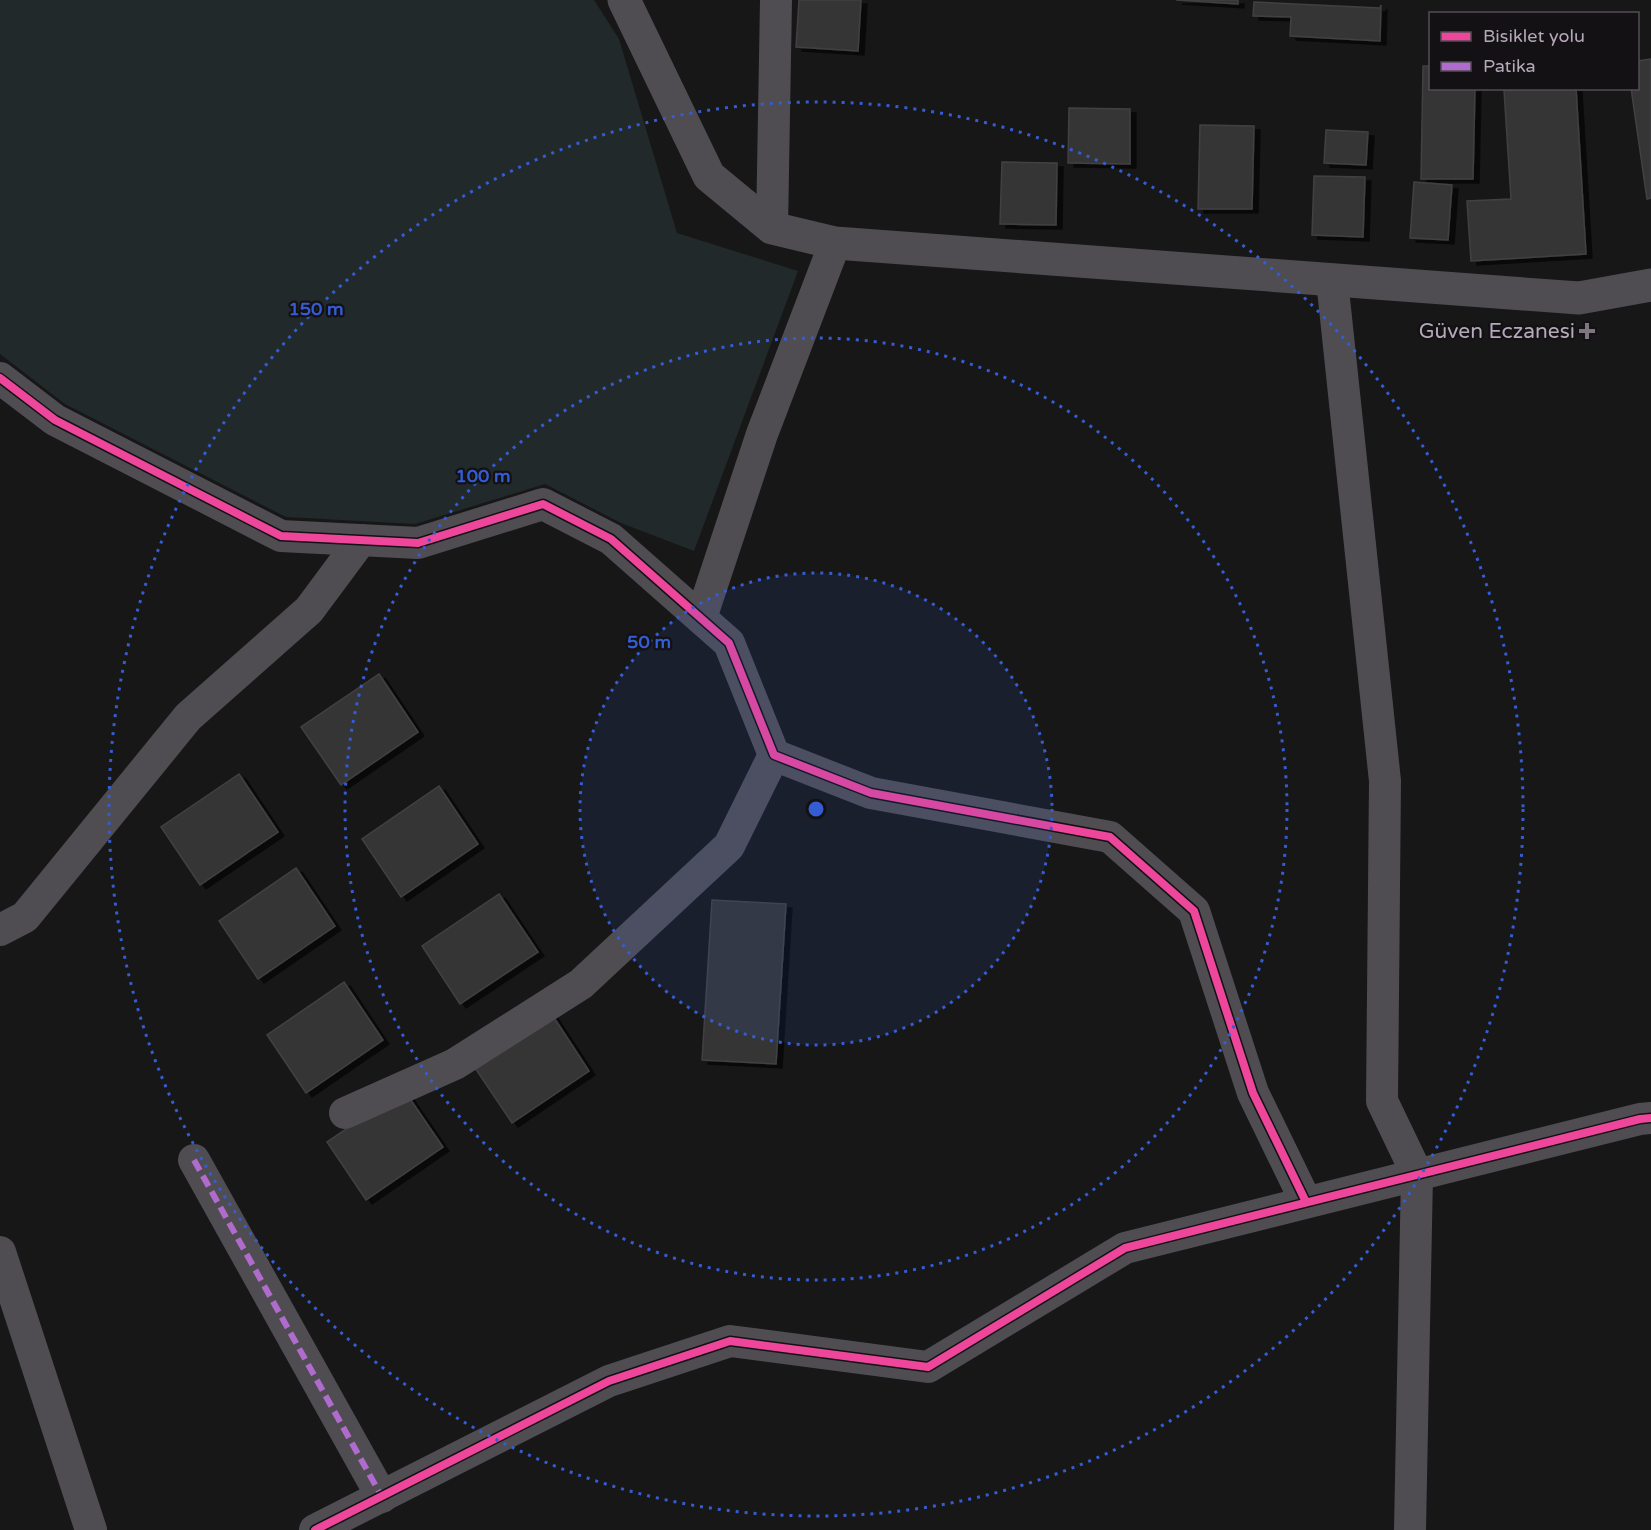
<svg xmlns="http://www.w3.org/2000/svg" width="1651" height="1530" font-family="'Varela Round',sans-serif">
	<style>
		.green { fill: #22292b }
		.building { fill: #363536; stroke: #424043; stroke-width: 1.5; filter: url(#shadow) }
		.lines { fill: none; stroke-linecap: round; stroke-linejoin: round }
		.minor { stroke: #504d52; stroke-width: 32 }
		.tertiary { stroke: #504d52; stroke-width: 33 }
		.quiet { stroke: #b06ccc; stroke-width: 6; stroke-dasharray: 12 6; stroke-linecap: butt }
		.cycleway-casing { stroke: #131113; stroke-width: 11 }
		.cycleway { stroke: #ed469a; stroke-width: 8 }
		.ring { fill: none; stroke: #345cd3; stroke-width: 3; stroke-dasharray: 3 6 }
		.poi-dot { fill: #7d7580; stroke: #131113; stroke-width: 2 }
		.labels { text-anchor: middle; dominant-baseline: central; stroke-width: 4.5; stroke-linejoin: round; paint-order: stroke }
		.poi-label { font-size: 21px; fill: #b4a8b9; stroke: #131113; text-anchor: end }
		.centre { fill: #345cd3; stroke: #131113; stroke-width: 3 }
		.ring-label { font-size: 18px; text-anchor: middle; font-weight: bold; fill: #345cd3; stroke: #131113; stroke-width: 4.5; stroke-linejoin: round; paint-order: stroke }
	</style>
	<defs>
		<filter id="shadow"><feDropShadow dx="6" dy="4" stdDeviation="0" flood-color="#0009"/></filter>
	</defs>
	<rect width="100%" height="100%" fill="#171717"/>
	<path class="green" d="M0,0h594l25,39 58,194 121,38 -104,280 -73,-28 -76,-39 -130,40 -129,-7 -221,-113 -65,-50z"/>
	<g class="building">
		<path d="M799,0h62l-3,51 -62,-4z"/>
		<path d="M1176,0h62v4z"/>
		<path d="M1254,2l126,6 1,-3 -1,36 -90,-5 1,-19 -38,-1z"/>
		<path d="M1651,59v139l-4,1 -16,-111h7v-27z"/>
		<path d="M1423,66h7v22h45l-2,91h-52z"/>
		<path d="M1528,88h48l10,166 -115,7 -4,-60 44,-2 -7,-109z"/>
		<path d="M1069,108l61,1v55l-62,-1z"/>
		<path d="M1200,125l54,1 -2,83h-54z"/>
		<path d="M1326,130l42,2 -2,33 -42,-2z"/>
		<path d="M1002,162l55,1 -1,62 -56,-1z"/>
		<path d="M1314,176l51,1 -2,60 -51,-2z"/>
		<path d="M1414,182l38,3 -4,55 -38,-2z"/>
		<path d="M379,674l39,58 -77,53 -40,-58z"/>
		<path d="M239,774l39,58 -78,53 -39,-58z"/>
		<path d="M439,786l39,58 -77,53 -39,-58z"/>
		<path d="M296,868l39,58 -77,53 -39,-58z"/>
		<path d="M499,894l39,58 -78,52 -38,-58z"/>
		<path d="M712,900l74,4 -10,160 -74,-4z"/>
		<path d="M344,982l39,58 -77,53 -39,-58z"/>
		<path d="M551,1013l38,58 -77,52 -39,-58z"/>
		<path d="M404,1090l39,57 -77,53 -39,-58z"/>
	</g>
	<g class="lines">
		<g class="minor">
			<path d="M772,228l4,-228"/>
			<path d="M1332,280l53,501 -3,320 35,73 -7,356"/>
			<path d="M0,378l55,42 226,116 137,7 125,-39 68,35 118,104 45,112 97,38 239,44 84,74 59,182 53,109"/>
			<path d="M701,618l61,-184 73,-191"/>
			<path d="M0,930l25,-13 163,-200 121,-107 52,-70"/>
			<path d="M345,1113l110,-49 126,-80 148,-138 45,-91"/>
			<path d="M194,1160l188,337"/>
			<path d="M0,1252l91,278"/>
			<path d="M315,1530l294,-149 121,-40 198,26 197,-119 515,-129 11,-1"/>
		</g>
		<path class="tertiary" d="M624,0l85,176 63,52 63,15 744,55 72,-13"/>
		<path class="quiet" d="M194,1160l188,337"/>
		<g class="cycleway-casing">
			<g id="cycleway">
				<path d="M0,378l55,42 226,116 137,7 125,-39 68,35 118,104 45,112 97,38 239,44 84,74 59,182 53,109"/>
				<path d="M315,1530l294,-149 121,-40 198,26 197,-119 515,-129 11,-1"/>
			</g>
		</g>
		<use href="#cycleway" class="cycleway"/>
	</g>
	<circle cx="816" cy="809" r="236" fill="#345cd3" fill-opacity=".12"/>
	<g class="ring">
		<circle cx="816" cy="809" r="236"/>
		<circle cx="816" cy="809" r="471"/>
		<circle cx="816" cy="809" r="707"/>
	</g>
	<path class="poi-dot" d="M1584 322h6v6h6v6h-6v6h-6v-6h-6v-6h6z"/>
	<g class="labels">
		<g class="poi-label">
			<text x="1575" y="331">Güven Eczanesi</text>
		</g>
	</g>
	<circle cx="816" cy="809" r="9" class="centre"/>
	<g class="ring-label">
		<text x="316" y="315">150 m</text>
		<text x="483" y="482">100 m</text>
		<text x="649" y="648">50 m</text>
	</g>
	<rect x="1429" y="12" width="210" height="78" fill="#131113" stroke="#534d55" stroke-width="1.5"/>
	<rect x="1441" y="32" width="30" height="9" fill="#ed469a" stroke="#534d55" stroke-width="1.5"/>
	<text x="1483" y="42" font-size="18" fill="#b4a8b9">Bisiklet yolu</text>
	<rect x="1441" y="62" width="30" height="9" fill="#b06ccc" stroke="#534d55" stroke-width="1.5"/>
	<text x="1483" y="72" font-size="18" fill="#b4a8b9">Patika</text>
</svg>
